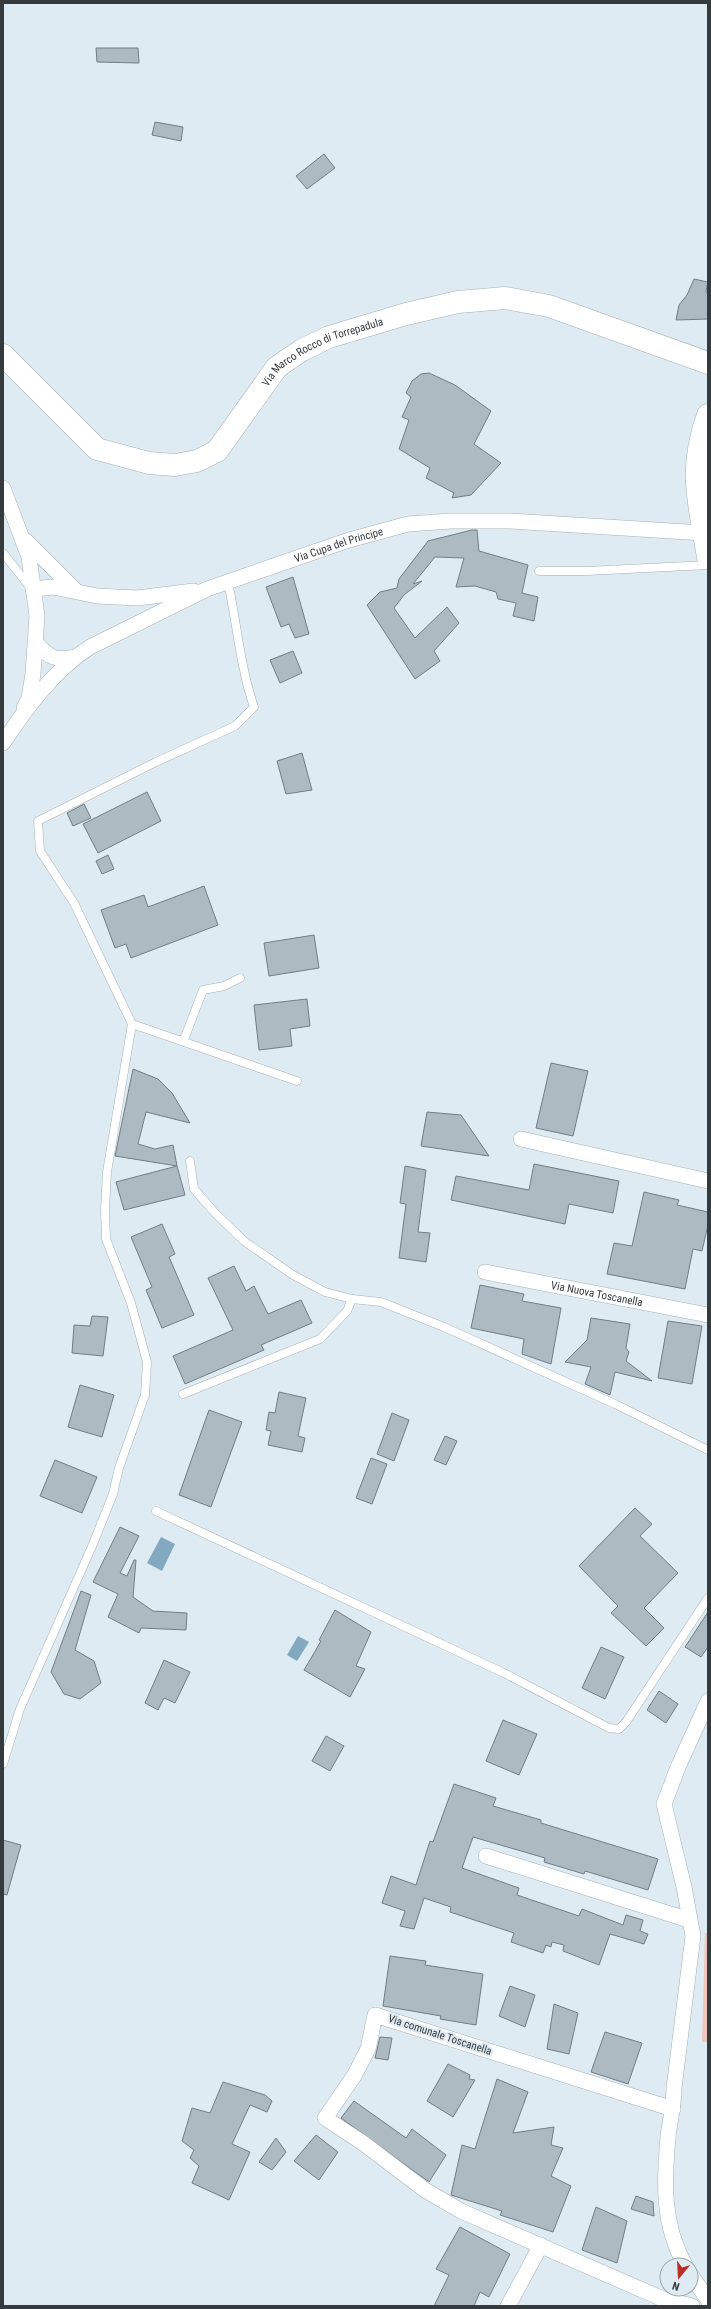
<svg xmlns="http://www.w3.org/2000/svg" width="711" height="2309" font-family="'Roboto Condensed',sans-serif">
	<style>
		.green { fill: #f2c6bf }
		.water { fill: #83a9c0 }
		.building { fill: #aebac2; stroke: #727d84 }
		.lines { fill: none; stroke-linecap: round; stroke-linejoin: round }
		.service-casing { stroke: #a5b0b8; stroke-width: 9 }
		.minor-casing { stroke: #a5b0b8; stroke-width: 16 }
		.secondary-casing { stroke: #a5b0b8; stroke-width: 23 }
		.service { stroke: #fff; stroke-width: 8 }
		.minor { stroke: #fff; stroke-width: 15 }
		.secondary { stroke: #fff; stroke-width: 22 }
		.labels { text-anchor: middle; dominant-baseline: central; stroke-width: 4; stroke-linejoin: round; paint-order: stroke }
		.street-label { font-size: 11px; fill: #353a3d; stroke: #dfebf3 }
	</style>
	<rect width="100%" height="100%" fill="#dfebf3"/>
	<path class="green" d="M705,1933h3v109h-6z"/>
	<g class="water">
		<path d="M161,1537l14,7 -13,27 -15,-8z"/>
		<path d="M298,1636l11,6 -12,19 -10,-6z"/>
	</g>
	<g class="building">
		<path d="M96,48h42l1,15 -42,-1z"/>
		<path d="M155,122l28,5 -2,14 -29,-6z"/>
		<path d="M324,154l11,14 -28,21 -11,-13z"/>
		<path d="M694,279l14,3 -2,9 2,4v24l-32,1 3,-15 8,-10z"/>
		<path d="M429,373l26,12 36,26 -17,33 27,19 -30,32 -19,3 2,-5 -28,-15 4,-10 -31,-19 10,-29 -7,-3 9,-20 -5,-4 6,-12 9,-7z"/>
		<path d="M472,530h5l2,21 49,14 -6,28 16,4 -4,24 -21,-5 3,-13 -18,-4 -2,-7 -21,-6 -19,1 8,-29 -29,-1 -22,27 9,-3 -18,14 -10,13 21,30 32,-31 12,16 -25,28 6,10 -25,18 -48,-74 13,-13 17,-4 2,-9 29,-38z"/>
		<path d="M293,577l16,57 -14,4 -6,-14 -8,3 -15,-40z"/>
		<path d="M293,651l9,22 -22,10 -10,-23z"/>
		<path d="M302,753l10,37 -26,4 -9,-33z"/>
		<path d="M147,792l14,29 -63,32 -15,-29z"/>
		<path d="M84,804l7,14 -18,8 -6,-13z"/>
		<path d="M108,855l6,14 -12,5 -6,-13z"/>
		<path d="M204,886l14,39 -87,33 -5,-14 -11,4 -14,-38 43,-15 4,12z"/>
		<path d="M314,935l5,33 -50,8 -5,-33z"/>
		<path d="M307,999l3,27 -20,3 2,17 -33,4 -5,-45z"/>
		<path d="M551,1063l37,8 -15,65 -37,-8z"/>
		<path d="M133,1069l25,10 14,14 18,30 -44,-11 -8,32 17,5 18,-4 4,21 -62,-10z"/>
		<path d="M427,1112l34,3 28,41 -68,-10z"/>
		<path d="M534,1164l85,17 -6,32 -44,-9 -4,20 -114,-24 5,-24 73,14z"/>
		<path d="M177,1166l8,29 -61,15 -8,-28z"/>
		<path d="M405,1166l21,4 -8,62 12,1 -4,29 -27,-4 7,-54 -6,-1z"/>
		<path d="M644,1192l35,8 -2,5 31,7v13l-6,26 -9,-2 -8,40 -78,-15 7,-31 18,3z"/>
		<path d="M162,1224l13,30 -6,3 25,58 -32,13 -16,-38 6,-3 -21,-50z"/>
		<path d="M234,1266l12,25 8,-5 14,28 33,-14 11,23 -51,22 3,5 -79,34 -12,-28 60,-26 -25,-52z"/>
		<path d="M480,1285l44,9 -2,7 39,7 -10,56 -29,-10 2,-15 -53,-11z"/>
		<path d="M92,1316l16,1 -5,39 -31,-3 2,-28 16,1z"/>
		<path d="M591,1318l39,6 -4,24 3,4 -3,9 26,20 -37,-9 -5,23 -25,-11 6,-17 -26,-5 22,-22z"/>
		<path d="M668,1321l34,5 -10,58 -34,-6z"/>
		<path d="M80,1385l34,10 -12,42 -34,-10z"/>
		<path d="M279,1392l27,6 -8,38 7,2 -3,14 -34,-7 3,-14 -5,-1 3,-18 6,1z"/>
		<path d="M209,1410l33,12 -31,85 -32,-12z"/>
		<path d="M392,1413l17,7 -15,41 -17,-7z"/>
		<path d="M445,1436l12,5 -11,24 -12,-5z"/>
		<path d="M371,1458l16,6 -15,40 -16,-6z"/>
		<path d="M55,1460l42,17 -15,36 -42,-17z"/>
		<path d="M635,1508l17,16 -12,12 38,37 -34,35 20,20 -18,18 -35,-33 7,-7 -39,-40z"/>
		<path d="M120,1527l19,9 -19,37 7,3 7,-16h2l-3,37 20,14 34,2 -1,17 -45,-2 -2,5 -31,-16 10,-23 -25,-12z"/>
		<path d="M81,1591l10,4 -16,55 19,11 7,22 -21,16 -16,-5 -13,-22z"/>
		<path d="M335,1610l36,22 -15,34 9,3 -15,28 -46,-27 17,-29 -2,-1z"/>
		<path d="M708,1612v35l-7,10 -16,-10z"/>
		<path d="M601,1647l23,10 -19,42 -23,-11z"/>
		<path d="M164,1660l26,12 -15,31 -11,-5 -6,12 -13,-7z"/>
		<path d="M659,1691l19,13 -12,19 -19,-13z"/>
		<path d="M503,1720l34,14 -18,41 -33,-14z"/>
		<path d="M326,1736l18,10 -14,25 -18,-10z"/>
		<path d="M454,1784l42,14 -3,8 48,14v3l117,36 -10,31 -63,-19 -1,3 -40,-12 1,-4 -72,-21 -11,31 57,20 -2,7 62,21 3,-7 41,16 3,-10 17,5 -3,11 8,3 -4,10 -34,-10 -11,31 -36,-14 1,-6 -12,-3 -1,5 -5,-2 -3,8 -32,-11 3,-9 -64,-21 1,-5 -27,-9 -10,31 -14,-3 5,-15 -23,-8 9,-27 25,9 14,-44 3,1z"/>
		<path d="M3,1840l18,5 -14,50 -4,-1z"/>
		<path d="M390,1956l36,5 -1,4 58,9 -7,51 -36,-6 1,-3 -58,-10z"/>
		<path d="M510,1986l25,9 -10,32 -26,-11z"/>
		<path d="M554,2004l24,9 -9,41 -22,-5z"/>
		<path d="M605,2032l37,11 -14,41 -37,-12z"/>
		<path d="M380,2037l12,1 -4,22 -13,-2z"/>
		<path d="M448,2064l22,11 -1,4 6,1 -22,37 -26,-16z"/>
		<path d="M497,2079l31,13 -15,41 41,-6 -3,18 12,3 -12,28 20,10 -18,46 -53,-17 2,-4 -51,-16 11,-50 13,4z"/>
		<path d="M223,2082l42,13 7,6 -5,11 -17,-7 -18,39 18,8 -21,48 -37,-17 7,-17 -9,-8 4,-8 -12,-9 10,-33 18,5z"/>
		<path d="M354,2101l52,37 6,-9 34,26 -17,27 -88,-64z"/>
		<path d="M316,2135l22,17 -19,28 -25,-19z"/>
		<path d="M276,2138l10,14 -14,18 -13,-8z"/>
		<path d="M636,2196l17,6 1,14 -23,-7z"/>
		<path d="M596,2207l31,14 -10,42 -35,-13z"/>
		<path d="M460,2227l50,27 -21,43 -9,-5 -6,14h-40l15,-31 -13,-6z"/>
	</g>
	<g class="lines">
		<g class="service-casing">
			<g id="service">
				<path d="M3,553l27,34"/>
				<path d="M539,571h48l121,-6"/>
				<path d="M132,1024l165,57"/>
				<path d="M181,1041l4,-4 18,-47 21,-4 16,-8"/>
				<path d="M190,1161l4,28 21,24 29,28 49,34 32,17 27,7 29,3 63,25 171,77 93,46"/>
				<path d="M183,1394l137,-55 27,-28 5,-12"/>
				<path d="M156,1511l348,162 105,55 10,1 7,-7 82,-124"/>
				<path d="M3,1764l17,-55 73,-165 20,-50 6,-26 26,-73 2,-33 -16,-59 -25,-64 -1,-29 2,-38 25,-148 -58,-121 -34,-52 -2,-30 118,-59 79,-36 19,-19c-14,-41 -17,-83 -26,-125"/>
			</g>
		</g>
		<g class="minor-casing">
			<g id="minor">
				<path d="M3,488l26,69 8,59 -4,58 -4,24 -5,10"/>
				<path d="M26,541l49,49"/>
				<path d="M33,589l20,-2 44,9 40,2 57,-7"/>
				<path d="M37,644c12,14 20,17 38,13"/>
				<path id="s1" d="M3,743c23,-35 51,-73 87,-96l117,-58 142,-49 59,-16 43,-3h59l194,12"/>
				<path d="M521,1139l187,42"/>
				<path id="s2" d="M485,1272l223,43"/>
				<path d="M486,1856l203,64"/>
				<path d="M673,2109l-298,-94 -7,34 -14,27 -29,42 38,25 62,47 36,21 202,88 29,7"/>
				<path d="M685,2265c-23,-41 -21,-83 -17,-128 2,-17 6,-32 6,-49l19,-152 -9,-49 -20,-83 14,-37 30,-66"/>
				<path d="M691,2275l17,25"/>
				<path d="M508,2306l33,-61"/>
			</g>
		</g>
		<g class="secondary-casing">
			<g id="secondary">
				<path id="s3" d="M3,355l94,94 52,14 26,2 22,-4 20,-10 60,-84 25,-17 27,-13 77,-23 52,-12 47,-4 44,8 159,57"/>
				<path d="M708,415c-20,55 -9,87 0,142"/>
			</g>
		</g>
		<use href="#service" class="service"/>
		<use href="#minor" class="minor"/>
		<use href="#secondary" class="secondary"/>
	</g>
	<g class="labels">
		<g class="street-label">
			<text stroke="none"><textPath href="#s3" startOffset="408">Via Marco Rocco di Torrepadula</textPath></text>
			<text stroke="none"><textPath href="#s1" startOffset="400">Via Cupa del Principe</textPath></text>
			<text stroke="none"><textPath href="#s2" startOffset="114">Via Nuova Toscanella</textPath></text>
			<text transform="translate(440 2035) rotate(18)">Via comunale Toscanella</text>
		</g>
	</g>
	<rect width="711" height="2309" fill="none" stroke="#353a3d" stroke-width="8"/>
	<g transform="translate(679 2277) rotate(198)"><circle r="19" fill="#dfebf3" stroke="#9ba4aa"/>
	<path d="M0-3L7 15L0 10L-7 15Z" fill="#bb2d25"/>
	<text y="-6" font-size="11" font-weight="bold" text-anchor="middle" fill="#353a3d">N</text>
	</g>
</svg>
